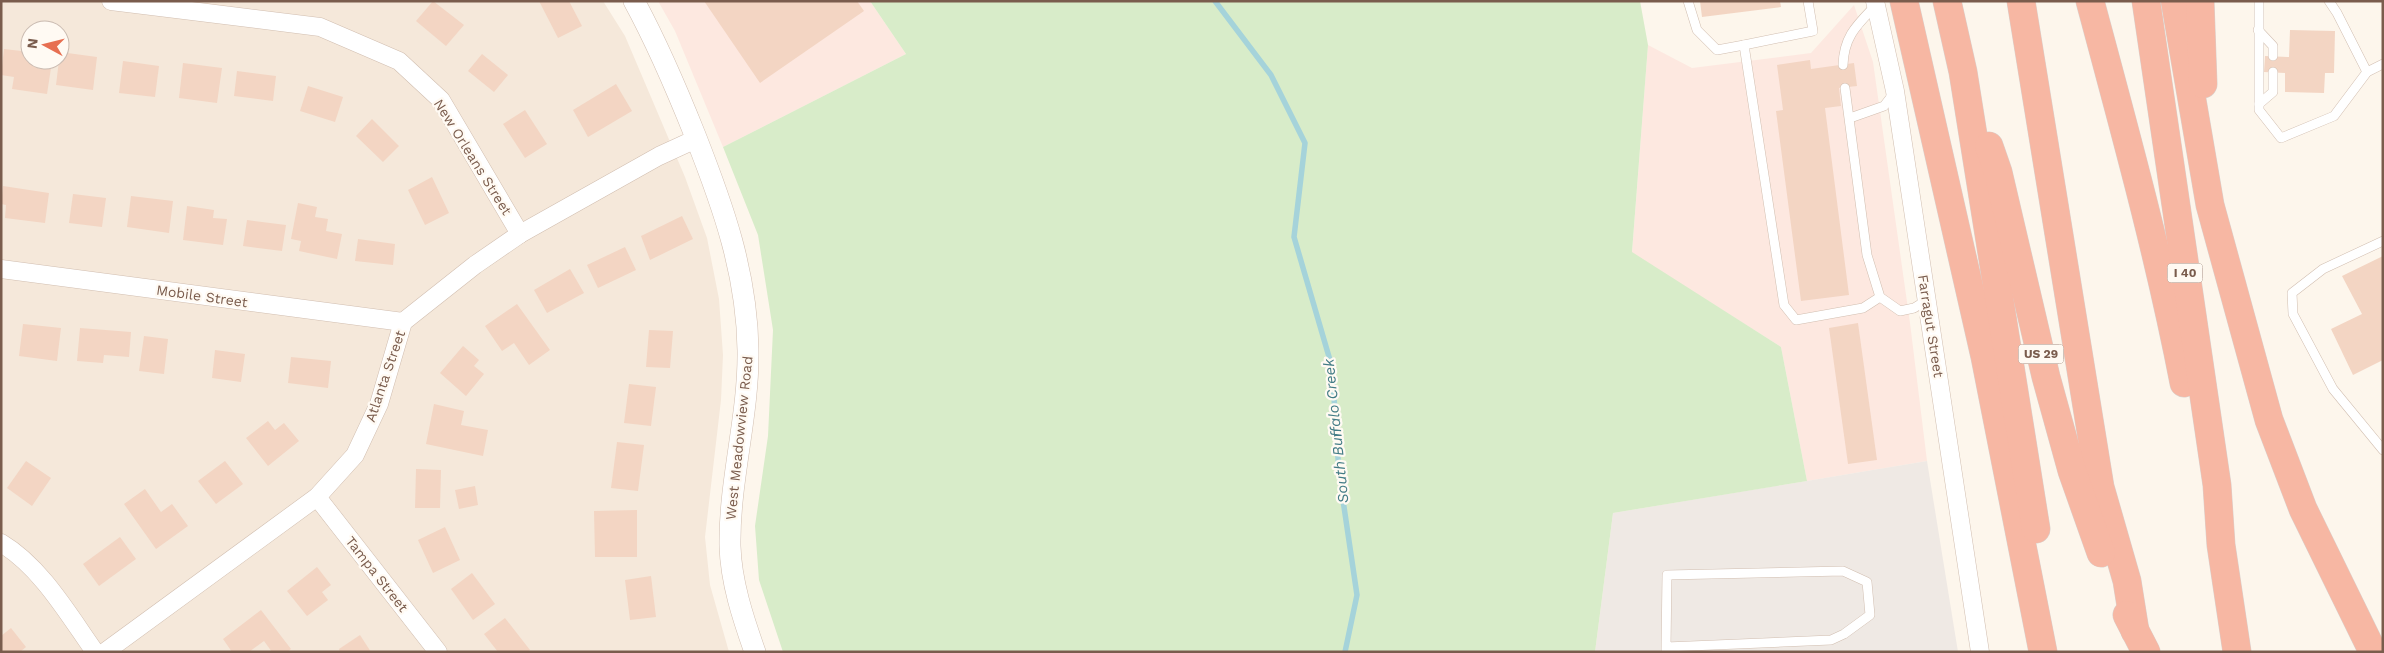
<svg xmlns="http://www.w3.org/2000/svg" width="2384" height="653" font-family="'Work Sans',sans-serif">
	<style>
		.residential { fill: #f5e8da; fill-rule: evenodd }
		.commercial { fill: #fde8e0 }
		.industrial { fill: #efe9e4 }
		.green { fill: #d8ecc9 }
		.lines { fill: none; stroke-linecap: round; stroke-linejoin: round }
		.stream { stroke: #a5d3da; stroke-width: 5.5 }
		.building { fill: #f3d5c3 }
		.service-casing { stroke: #d1beb0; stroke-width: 10 }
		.minor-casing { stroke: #d1beb0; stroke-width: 19 }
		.tertiary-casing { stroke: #d1beb0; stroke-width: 22 }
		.motorway-casing { stroke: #dad1cd; stroke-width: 29 }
		.service { stroke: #fff; stroke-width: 9 }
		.minor { stroke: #fff; stroke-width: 18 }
		.tertiary { stroke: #fff; stroke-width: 21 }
		.motorway { stroke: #f7b7a3; stroke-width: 28 }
		.labels { text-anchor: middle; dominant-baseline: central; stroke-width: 4.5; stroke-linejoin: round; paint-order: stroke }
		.shield { fill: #fffaf3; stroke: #a28b7f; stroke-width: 1 }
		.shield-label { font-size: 12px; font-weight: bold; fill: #7a5c4d }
		.street-label { font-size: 14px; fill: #7a5c4d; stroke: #fffaf3 }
		.water-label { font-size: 15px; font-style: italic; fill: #437c86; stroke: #fffaf3 }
	</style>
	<rect width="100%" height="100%" fill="#fdf6ec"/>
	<path class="residential" d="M1,1h602l22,35 60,141 22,61 12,61 4,56 -2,45 -16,137 5,48 19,67h-728zM30,30h30v30h-30z"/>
	<g class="commercial">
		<path d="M658,1h212l36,53 -183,93 -48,-116z"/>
		<path d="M1854,5l19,57 37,261 17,138 -120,20 -26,-134 -149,-94 16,-208 44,23 119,-15z"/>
	</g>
	<path class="industrial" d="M1927,461l31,191h-363l18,-139z"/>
	<path class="green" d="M870,1h770l8,44 -16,207 149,95 26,134 -194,32 -18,139h-812l-24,-72 -4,-54 13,-90 5,-106 -15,-95 -35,-88 183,-93z"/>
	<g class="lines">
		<path class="stream" d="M1215,1l56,74 34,68 -11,94 38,130 7,106 18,122 -12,57"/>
	</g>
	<g class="building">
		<path d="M433,1l31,24 -18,21 -30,-25z"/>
		<path d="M539,1h30l13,25 -24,12z"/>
		<path d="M704,1h153l7,10 -104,72z"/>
		<path d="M1700,1h80l1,6 -79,10z"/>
		<path d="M2290,30l45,1 -1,42h-9l-1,20 -39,-1v-19l-21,-1 1,-16 24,1z"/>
		<path d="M4,49l26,3v8h10l-1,6 12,2 -4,26 -35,-5 2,-12 -13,-2z"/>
		<path d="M60,52l37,5 -4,33 -37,-5z"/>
		<path d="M482,54l26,21 -14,17 -26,-21z"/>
		<path d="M1810,60l1,9 43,-6 3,23 -18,2 2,18 -16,2 24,187 -48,6 -25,-190 7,-1 -6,-45z"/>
		<path d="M123,61l36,5 -4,31 -36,-4z"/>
		<path d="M183,63l39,5 -5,35 -38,-5z"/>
		<path d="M237,71l39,5 -3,25 -39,-5z"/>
		<path d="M616,84l16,27 -44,26 -15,-27z"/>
		<path d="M308,86l35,11 -8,25 -35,-11z"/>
		<path d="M525,110l22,34 -22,14 -22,-34z"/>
		<path d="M372,119l27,27 -16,16 -27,-26z"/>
		<path d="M432,177l17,36 -24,12 -17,-35z"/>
		<path d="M3,186l46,7 -4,30 -40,-5 1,-13 -5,-1z"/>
		<path d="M73,194l33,4 -4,29 -33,-4z"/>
		<path d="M131,196l42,5 -4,32 -42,-6z"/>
		<path d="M298,203l19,4 -2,10 13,2 -2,12 16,3 -5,25 -38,-8 2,-10 -10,-2z"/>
		<path d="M187,206l27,4 -1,8 14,1 -4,26 -40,-5z"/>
		<path d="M682,216l11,23 -43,21 -9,-24z"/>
		<path d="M247,220l39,5 -4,26 -39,-5z"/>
		<path d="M358,239l37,5 -2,21 -38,-4z"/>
		<path d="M625,247l11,23 -38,18 -11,-23z"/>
		<path d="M2383,256v104l-30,15 -22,-46 31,-15 -20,-38z"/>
		<path d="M570,269l14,24 -37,20 -13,-23z"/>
		<path d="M517,304l33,46 -21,15 -15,-22 -12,8 -17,-25z"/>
		<path d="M1858,323l19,137 -29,4 -19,-136z"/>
		<path d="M23,324l38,4 -4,33 -38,-5z"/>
		<path d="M80,328l51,4 -2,25 -25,-2 -1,8 -26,-2z"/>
		<path d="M649,330l24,1 -3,37 -24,-1z"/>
		<path d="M144,336l24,3 -4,35 -25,-3z"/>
		<path d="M463,346l16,14 -5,6 10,8 -18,22 -26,-23z"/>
		<path d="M215,350l30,4 -4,28 -29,-4z"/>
		<path d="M291,357l40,4 -3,27 -40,-5z"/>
		<path d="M629,384l27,3 -5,39 -27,-3z"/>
		<path d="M434,404l30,7 -3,14 27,5 -5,26 -57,-12z"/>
		<path d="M268,421l7,9 9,-7 15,18 -31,25 -22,-28z"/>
		<path d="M617,442l27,3 -6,46 -27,-3z"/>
		<path d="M26,461l25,17 -19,28 -25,-18z"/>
		<path d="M225,461l18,23 -27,20 -18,-23z"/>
		<path d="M416,469l25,1 -1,38h-25z"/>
		<path d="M475,486l3,19 -19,4 -4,-19z"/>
		<path d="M145,489l16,23 11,-8 16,22 -32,23 -32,-45z"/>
		<path d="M637,510v47h-42l-1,-46z"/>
		<path d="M445,527l15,33 -27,13 -15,-33z"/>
		<path d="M120,537l16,22 -37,27 -16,-22z"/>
		<path d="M317,567l14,18 -9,7 6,8 -21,16 -20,-25z"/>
		<path d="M472,573l23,31 -22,16 -22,-31z"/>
		<path d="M651,576l5,41 -26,3 -5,-40z"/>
		<path d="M261,610l30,39 -4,3h-15l-8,-11 -15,11h-17l-9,-13z"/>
		<path d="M505,618l25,32 -3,2h-29l-14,-18z"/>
		<path d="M11,628l15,19 -6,5h-19v-16z"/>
		<path d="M360,635l11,17h-31l-1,-3z"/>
	</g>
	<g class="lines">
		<g class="service-casing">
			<g id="service">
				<path d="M1688,1l9,29 20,20 27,-5"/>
				<path d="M1808,1l5,30 -69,14 40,260 12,15 67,-12 17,-11"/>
				<path d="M2259,1v109l22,28 53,-22 33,-44"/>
				<path d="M2329,1l8,12 30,59 16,-8"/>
				<path d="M2258,30l15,16v10"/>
				<path d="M1843,65c1,-29 14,-40 33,-60"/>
				<path d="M1845,88l22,167 13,42 20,14 14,-3 13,-8"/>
				<path d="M2259,104l14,-12v-20"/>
				<path d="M1850,118l34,-12 10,-13"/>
				<path d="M2383,241l-60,28 -31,24 1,21 40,75 50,61"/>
				<path d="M1666,647l1,-72 176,-4 24,11 3,33 -26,19 -13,6 -165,7v5"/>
			</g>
		</g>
		<g class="minor-casing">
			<g id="minor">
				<path d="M111,1l209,26 79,34 42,39 79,134"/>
				<path d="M1875,1l20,90 85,561"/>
				<path d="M1,269l402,53"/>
				<path d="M317,497l121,155"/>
				<path d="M1,543c40,24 67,71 94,109"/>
				<path d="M105,652l212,-155 38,-42 24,-51 24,-82 72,-57 45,-31 139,-78 37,-17"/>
			</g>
		</g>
		<g class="tertiary-casing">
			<path id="tertiary" d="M634,1c24,44 43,89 61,134 28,71 52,138 53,215 1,66 -19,130 -18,196 1,36 13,72 25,106"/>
		</g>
		<g class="motorway-casing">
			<g id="motorway">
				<path d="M1904,1l81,356 58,295"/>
				<path d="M1947,1l16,71 73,457"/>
				<path d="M2021,1l79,486 27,94 8,50"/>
				<path d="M2090,1c34,127 69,253 94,382"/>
				<path d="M2146,1l71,484 4,60 16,107"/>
				<path d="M2175,1l35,204 59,215 34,89 70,143"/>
				<path d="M2200,1l3,83"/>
				<path d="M1989,146l9,26 48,205 26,94 29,82"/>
				<path d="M2127,615l19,37"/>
			</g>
		</g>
		<use href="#service" class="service"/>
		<use href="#minor" class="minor"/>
		<use href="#tertiary" class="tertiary"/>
		<use href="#motorway" class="motorway"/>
	</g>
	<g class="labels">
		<g class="shield">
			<rect x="2167.5" y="263.5" width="35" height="19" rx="4"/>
			<rect x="2018.5" y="344.5" width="45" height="19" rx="4"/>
		</g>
		<g class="shield-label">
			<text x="2185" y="273">I 40</text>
			<text x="2041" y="354">US 29</text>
		</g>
		<g class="street-label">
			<text transform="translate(473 157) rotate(58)">New Orleans Street</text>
			<text transform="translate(202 296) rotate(8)">Mobile Street</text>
			<text transform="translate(1931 326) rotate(81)">Farragut Street</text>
			<text transform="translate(385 376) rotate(-71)">Atlanta Street</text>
			<text transform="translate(739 438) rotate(-84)">West Meadowview Road</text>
			<text transform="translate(377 574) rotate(52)">Tampa Street</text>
		</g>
		<g class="water-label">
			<text transform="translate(1336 431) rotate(-96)">South Buffalo Creek</text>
		</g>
	</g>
	<rect width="2384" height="653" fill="none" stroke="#7a5c4d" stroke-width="5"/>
	<g transform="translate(45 45) rotate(277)"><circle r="24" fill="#fffaf3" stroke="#cabbb1"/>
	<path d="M0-4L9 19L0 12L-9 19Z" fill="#e76f51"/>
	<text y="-8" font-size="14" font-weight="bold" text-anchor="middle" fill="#7a5c4d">N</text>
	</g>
</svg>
